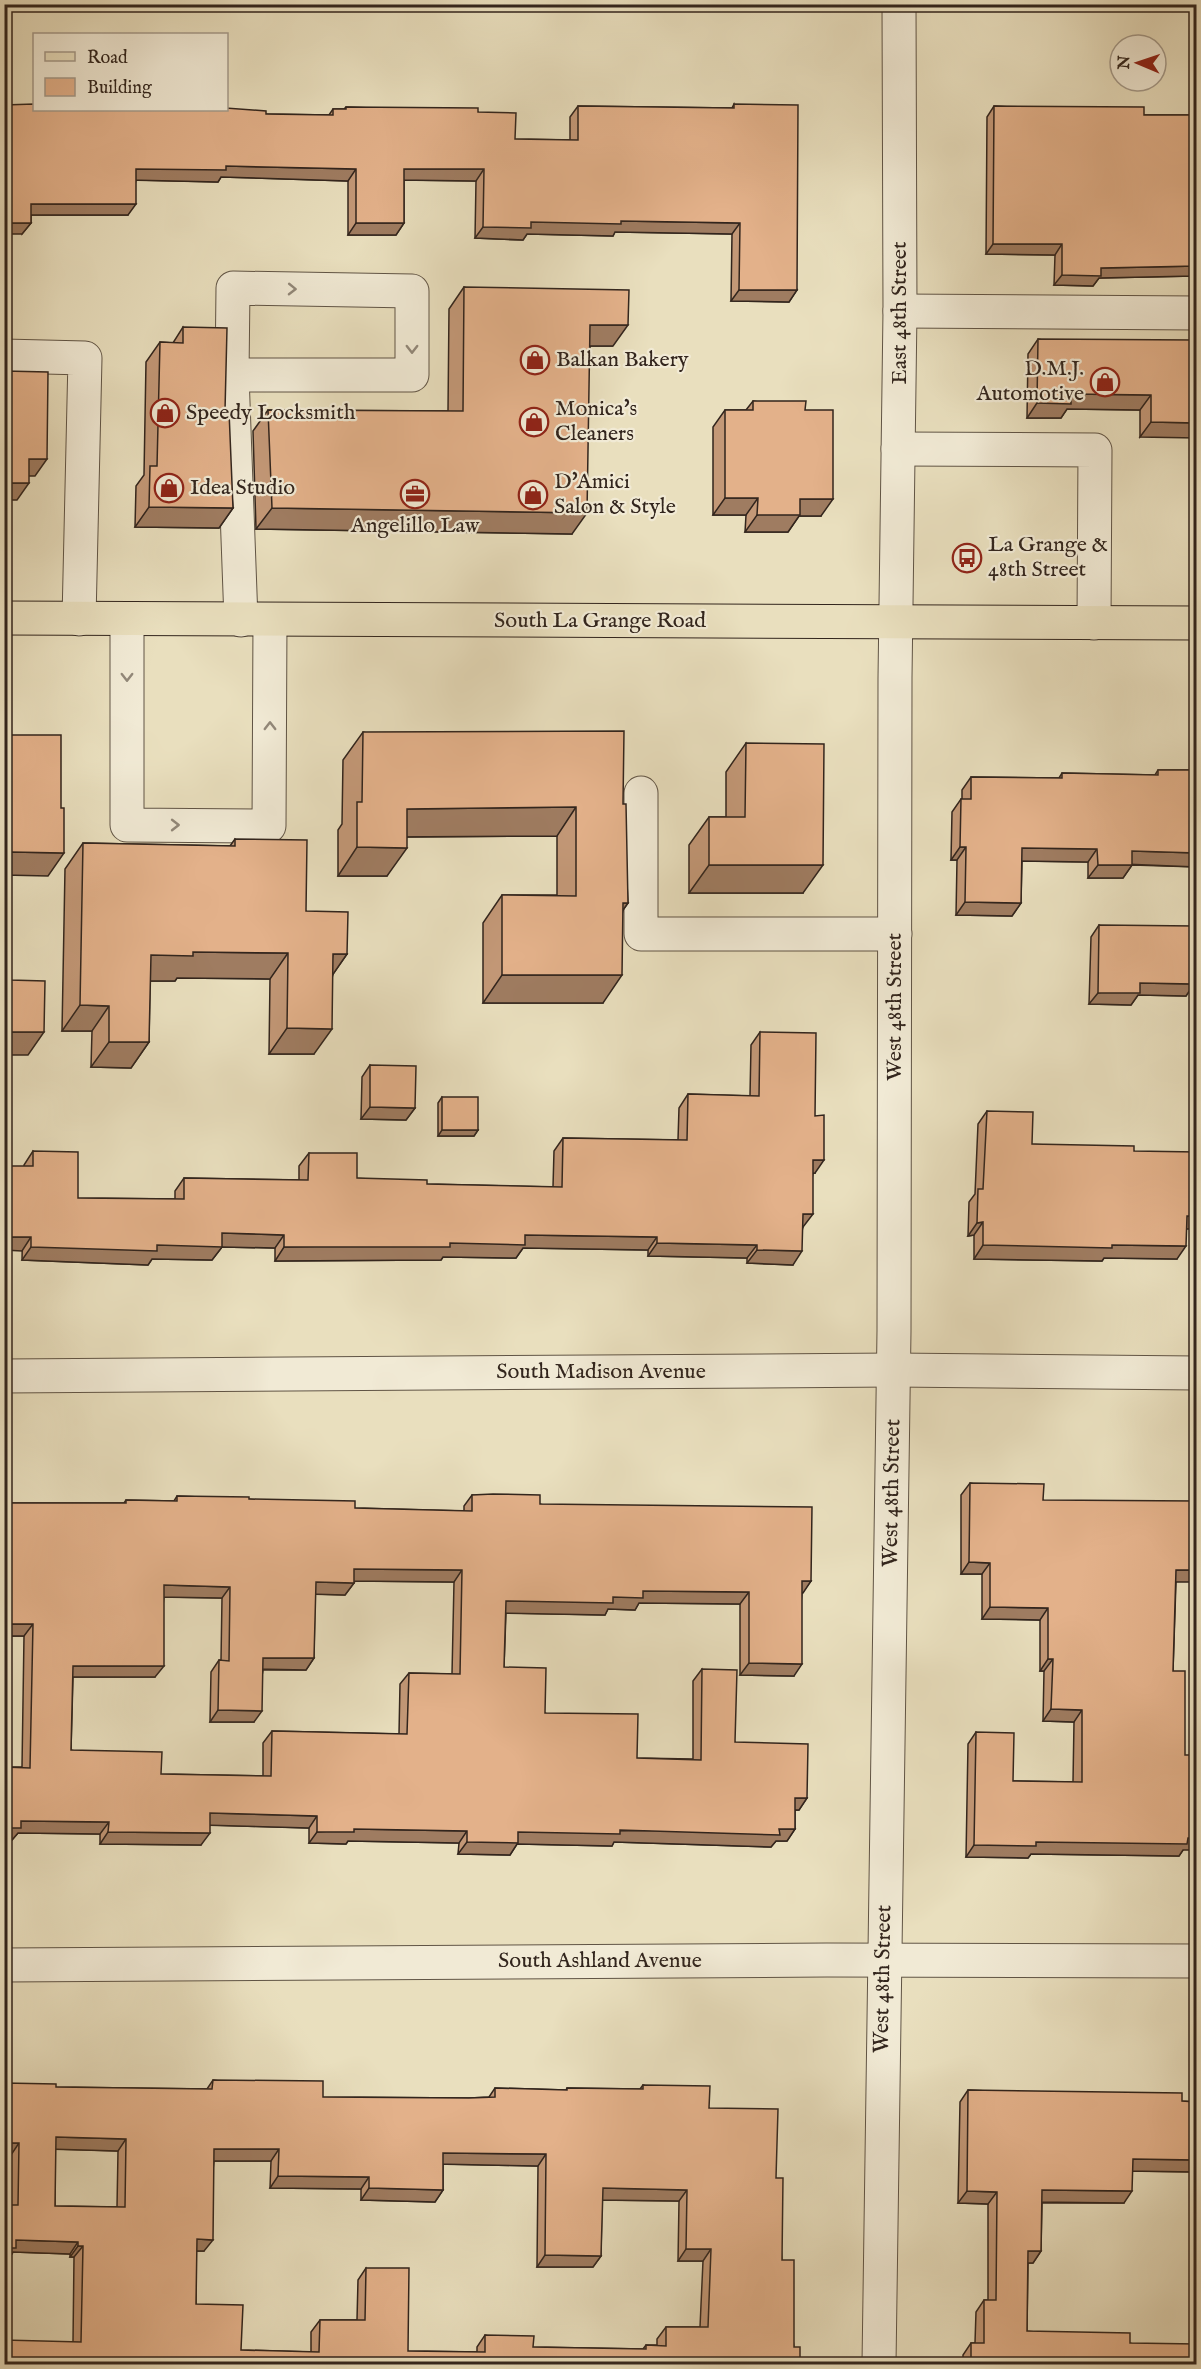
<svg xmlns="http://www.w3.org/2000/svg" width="1201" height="2369" font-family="'IM FELL English',serif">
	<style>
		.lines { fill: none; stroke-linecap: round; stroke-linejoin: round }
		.minor-casing { stroke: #605445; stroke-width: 35 }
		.major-casing { stroke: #32251d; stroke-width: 35 }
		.minor { stroke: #f1ead5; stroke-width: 33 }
		.major { stroke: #e9dfbe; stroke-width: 33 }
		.wall { fill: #c39877; stroke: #32251d; stroke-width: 1.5; fill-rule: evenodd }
		.shaded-wall { fill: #9f7c61; stroke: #32251d; stroke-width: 1.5 }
		.building { fill: #e3b18a; stroke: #32251d; stroke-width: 1.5; fill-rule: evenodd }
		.oneway { stroke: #928879 }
		.labels { text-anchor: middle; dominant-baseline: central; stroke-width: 4.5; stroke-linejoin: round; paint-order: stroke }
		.street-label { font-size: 22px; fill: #32251d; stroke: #f1ead5 }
		.poi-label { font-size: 22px; fill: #32251d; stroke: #f1ead5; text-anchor: start }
	</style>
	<rect width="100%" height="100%" fill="#e9dfbe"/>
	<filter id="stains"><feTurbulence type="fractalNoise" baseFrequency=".00333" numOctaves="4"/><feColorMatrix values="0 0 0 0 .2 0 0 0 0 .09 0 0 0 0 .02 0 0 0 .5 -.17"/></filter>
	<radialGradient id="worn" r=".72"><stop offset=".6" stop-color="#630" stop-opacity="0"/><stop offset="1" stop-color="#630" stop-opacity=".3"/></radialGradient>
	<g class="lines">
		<g class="minor-casing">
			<g id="minor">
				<path d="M900,311l296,2"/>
				<path d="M4,356l81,2 -6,261"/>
				<path d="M232,375h180v-84l-179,-3 -1,87 9,245"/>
				<path d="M898,449l197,1 -1,173"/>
				<path d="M127,619v206l142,1 1,-206"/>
				<path d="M641,793v141h254"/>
				<path d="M4,1376l890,-6 302,3"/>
				<path d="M4,1965l823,-5 369,1"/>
				<path d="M879,2364l15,-1033 1,-653 5,-367 -1,-307"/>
			</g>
		</g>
		<g class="major-casing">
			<path id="major" d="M4,618l1192,5"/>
		</g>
		<use href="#minor" class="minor"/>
		<use href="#major" class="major"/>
	</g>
	<g class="wall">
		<path d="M734,104l63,186 -8,12 -58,-1 1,-67 -117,-2 -2,4 -86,-2 -4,6 -48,-2 1,-57 -72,-1v43l-8,12h-48v-54l-127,-4 -3,5 -82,-2 -8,35h-97v8l-9,11 -18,-129 262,9 63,1 4,-6h11l2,-2 132,5 37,27 55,1v-23l8,-11 154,2z"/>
		<path d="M994,106l150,9h53v180l-2,-1v-18l-96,2 -6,8 -39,-1 1,-30 -69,-1 1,-137z"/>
		<path d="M464,287l149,59h-23l-18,188 -316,-5 -3,-98 15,-21 180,1 1,-102z"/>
		<path d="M183,327l42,84 8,97 -14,20 -84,-1 1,-41 8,-11 2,-113 14,-20 13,1z"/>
		<path d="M1038,339l156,35 -54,63v-27l-73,-1 -6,9h-34l1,-64z"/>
		<path d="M753,401l52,9 16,106h-22l-11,16h-43l1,-17h-33v-88l12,-17h21z"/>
		<path d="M363,732l260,72 5,99 -5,7 -20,93h-120v-80l19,-28h55v-59l-150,1 -20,39h-49v-46l4,-6 1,-64z"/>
		<path d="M746,743l57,150h-114v-48l20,-28h17v-45z"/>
		<path d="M1158,770h39v97l-65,-2 -9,13h-35v-16l-66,-1 -1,42 -9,13 -56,-1 1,-55h-6l1,-48 9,-13h1v-9l9,-13 88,1 3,-5 93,2z"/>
		<path d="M235,839l71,72 41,43 -14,20 -19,80h-45l1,-75 -93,-1 -2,3h-25l-1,61 -18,26 -40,-1 1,-36h-30l3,-162 18,-26 147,3z"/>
		<path d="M1099,925l95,59 -8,12 -48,-1 -7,10 -42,-1 2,-67z"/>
		<path d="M760,1032l55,141h-2l-10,54 -10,38 -46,-2v-5l-99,-2v-6l-125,-2 -7,10 -73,-1 -2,3 -166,1v-13l-53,-1 -10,13 -60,-1 -4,6 -126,-5 2,-95 9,-14 45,47 97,1v-8l9,-13 115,2v-14l10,-13 48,25 70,6 126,3 1,-36 9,-13 115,2 1,-32 9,-14 62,2 1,-51z"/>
		<path d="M370,1065l45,43 -9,12 -45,-1 1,-42z"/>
		<path d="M442,1097l36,33 -4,6h-36v-33z"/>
		<path d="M987,1111l45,33 102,7 52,78 -9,30 -73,-1 -2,3 -128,-2v-24l-6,1 1,-34 6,-8 3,-70z"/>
		<path d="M970,1483l73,17 133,82 -3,89 10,179 -4,6 -148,-2 -3,4 -62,-1 2,-113 8,-12 37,49 60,1 1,-60 -31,-1 1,-50h-4v-51l-58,-1v-45h-21v-79z"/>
		<path d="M472,1495l68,9 271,77 -9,12 -8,83 -54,-1v-71l-101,-1 -4,7 -27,-1 -3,6 -99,-2 -2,54 41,46 92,45 56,1v-78l9,-12 33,73 72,56 -8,12h-4v19l-8,12h-11l-5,6 -157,-5 -2,4 -95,-2 -7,11 -52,-1 1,-11 -111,-2 -2,3 -37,-1v-15l-99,-3 -9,20 -101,-1v-10l-82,-1 -6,7h-8v-73h18l2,-131h-20v-133h120l2,-3 48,1 3,-5 72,3 106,9 109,3v-5zM354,1581l100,1 -2,92 -43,-1 -9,11 -1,50 -127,-3 -9,12v33l-102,-2 -90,-24 2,-73h82l9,-80 58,1 -1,62h-2l-8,12 -1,50h44l9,-52h43l8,-12 1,-64 30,1 9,-12z"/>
		<path d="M213,2080l110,17 146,1 20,-1 6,-9 71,2 1,-2 73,1 3,-4 66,23 67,70 6,82 12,87 -790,17 69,-22 1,-85h-4v-3l-57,-2 -5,8h-4v-55h6l1,-50h-7v-72l52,4 151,2zM55,2149l63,2 -1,56 -62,-1zM214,2161h57l-1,27 91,1v11l74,2 8,-12v-26l95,2 -1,101h56l8,-11 1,-56 77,1 -1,60h25l-3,66h-34l-9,12v6h-11l-3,4 -110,-2 -48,-12 -8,12v5l-69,-1 -42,-83 -8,12 -1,40h-37l-9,12v20l-70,-2 -45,-46v-53h8z"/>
		<path d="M968,2090l229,12v70l-65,-1 -8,32h-82l-1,48 -8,12h-5l-1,68 103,12 67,21h-234v-9l8,-12h4l1,-31 8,-12h4v-96l-30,-1 2,-101z"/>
	</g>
	<g class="shaded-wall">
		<path d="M226,166l130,3 -8,12 -127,-4 -3,5 -90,-2 8,-11z"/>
		<path d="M404,169h80l-8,12 -80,-1z"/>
		<path d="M31,204h105l-8,11h-106z"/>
		<path d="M621,221l119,2 -8,11 -117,-2 -2,4 -86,-2 -4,6 -48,-2 8,-11 48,-5z"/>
		<path d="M4,223h27l-9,11h-18z"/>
		<path d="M356,223h48l-8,12h-48z"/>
		<path d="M993,244h69l-7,11 -69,-1z"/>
		<path d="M1197,266v8l-2,2 -96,2 -6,8 -39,-1 8,-10 39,-7z"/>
		<path d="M739,290h58l-8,12 -58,-1z"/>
		<path d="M590,325h38l-15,21h-38z"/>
		<path d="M1071,394l80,1 -11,15 -73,-1 -6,9h-34l10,-15z"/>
		<path d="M1151,422l46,1v15l-57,-1z"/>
		<path d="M29,459h18l-12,17h-18z"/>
		<path d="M4,483h25l-12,17h-13z"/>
		<path d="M725,498h33l-12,17h-33z"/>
		<path d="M800,499h33l-12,17h-22l-11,16h-43l12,-17z"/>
		<path d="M149,507l84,1 -14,20 -84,-1z"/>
		<path d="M272,508l315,5 -15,21 -316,-5z"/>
		<path d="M576,807l-19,29 -170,1 20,-28z"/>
		<path d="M357,847l50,1 -20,28h-49z"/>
		<path d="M960,847h6l-9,13h-6z"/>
		<path d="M1022,848l75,1 -9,13 -75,-1z"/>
		<path d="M1132,851l65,2v14l-74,-3z"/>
		<path d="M11,852l53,1 -16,23 -44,-1z"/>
		<path d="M709,865h114l-20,28h-114z"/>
		<path d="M1098,865h34l-9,13h-35z"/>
		<path d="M965,902l56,1 -9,13 -56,-1z"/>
		<path d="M623,903h5l-20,28z"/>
		<path d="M193,952l95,1 -18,26 -93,-1 -2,3h-42l18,-26z"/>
		<path d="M333,954h14l-18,26z"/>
		<path d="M502,975h120l-19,28h-120z"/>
		<path d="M1140,983l54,1 -8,12 -48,-1 -7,10 -42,-1 9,-11z"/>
		<path d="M80,1005l29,1 -17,25h-30z"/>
		<path d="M287,1028l45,1 -18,25h-45z"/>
		<path d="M4,1032h40l-16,23h-24z"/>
		<path d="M109,1042h40l-18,26 -40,-1z"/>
		<path d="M370,1107l45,1 -9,12 -45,-1z"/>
		<path d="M442,1130h36l-4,6h-36z"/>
		<path d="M813,1160h11l-9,13 -11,1z"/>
		<path d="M803,1214h10l-10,13 -9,1z"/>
		<path d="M1187,1216h10v13h-19z"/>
		<path d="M983,1222l-9,13 -6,1 9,-13z"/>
		<path d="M222,1233l62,2 -9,13 -53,-1 -10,13 -60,-1 -4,6 -126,-5 9,-13 126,-2z"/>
		<path d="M525,1235l132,2 -9,13 -125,-2 -7,10 -73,-1 -2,3 -166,1 9,-14 166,-4z"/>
		<path d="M4,1237h27l-9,14 -18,-1z"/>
		<path d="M657,1243l100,2 -10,13 -99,-2z"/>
		<path d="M983,1245h129l74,1 -9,13 -73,-1 -2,3 -128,-2z"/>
		<path d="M757,1250l45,1 -9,14 -46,-2z"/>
		<path d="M969,1562l21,1 -8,11h-21z"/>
		<path d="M354,1569l108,1 -8,12 -108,-1z"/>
		<path d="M1176,1570h21v12h-29z"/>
		<path d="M802,1581h9l-8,12h-9z"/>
		<path d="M316,1582l38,1 -9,12 -38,-1z"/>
		<path d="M164,1585l66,2 -8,11 -66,-1z"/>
		<path d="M643,1591l106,1 -9,12 -101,-1 -4,7 -27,-1 -3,6 -108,-2 9,-12 107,-4z"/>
		<path d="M990,1607l58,1 -8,12 -58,-1z"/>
		<path d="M4,1624h29l-9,12h-20z"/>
		<path d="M263,1658h51l-8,12 -51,-1z"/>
		<path d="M1048,1659h5l-9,12h-4z"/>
		<path d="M749,1663l53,1 -8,12 -54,-1z"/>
		<path d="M73,1666h91l-9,11h-90z"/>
		<path d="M1051,1709l31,1 -8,12 -31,-1z"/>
		<path d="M218,1710l44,1 -8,11h-44z"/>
		<path d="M795,1798h12l-8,12h-12z"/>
		<path d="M210,1813l107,3 -8,12 -107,-3z"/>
		<path d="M21,1821l88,1 -9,12 -82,-1 -6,7h-8v-12z"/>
		<path d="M354,1829l113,2 -8,12 -111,-2 -2,3 -37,-1 8,-11z"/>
		<path d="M779,1829h16l-8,12h-11l-5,6 -157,-5 -2,4 -95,-2 -7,11 -52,-1 9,-12 51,-10z"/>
		<path d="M108,1832l102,1 -9,12 -101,-1z"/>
		<path d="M1197,1838v12h-14l-4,6 -148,-2 -3,4 -62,-1 8,-12 62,-3z"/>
		<path d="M56,2137l70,2 -8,12 -71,-2z"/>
		<path d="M4,2143h15l-8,12h-7z"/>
		<path d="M214,2149h65l-8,12h-65z"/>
		<path d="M443,2153l103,1 -8,12 -103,-2z"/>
		<path d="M1133,2159l64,1v12l-73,-1z"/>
		<path d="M278,2176l91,1 -8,12 -91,-1z"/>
		<path d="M369,2188l74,2 -8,12 -74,-2z"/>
		<path d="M603,2188l84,2 -8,11 -85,-1z"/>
		<path d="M1042,2190l90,1 -8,12 -90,-1z"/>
		<path d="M967,2191l30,1 -9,12 -30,-1z"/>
		<path d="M197,2239l16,1 -9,11h-16z"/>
		<path d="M16,2240l62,2 -8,12 -57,-2 -5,8h-4v-12z"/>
		<path d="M78,2246h5l-9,11h-4z"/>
		<path d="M686,2249h25l-8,12h-25z"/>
		<path d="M1028,2251h13l-8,12h-14z"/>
		<path d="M545,2255l56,1 -8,11h-56z"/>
	</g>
	<g class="building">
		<path d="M34,104v6h192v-2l40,3v3l67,1v-6h13v-2l132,1v4l38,1 -1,26 63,1v-34l156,2v-4l64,1 -1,185h-58l1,-67 -119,-2v3l-90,-2v6l-48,-1 1,-58h-80v54h-48v-54l-130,-3v4l-90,-1v35h-105v19h-27v-118z"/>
		<path d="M994,106l150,1v8h53v151l-96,2v8l-39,-1v-31h-69z"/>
		<path d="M464,287l165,3 -1,35h-38l-3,188 -315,-5 -4,-98 195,1z"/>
		<path d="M183,327l44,1 -2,83h4l4,97 -84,-1 1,-41h7l3,-124 23,1z"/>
		<path d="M1038,339l156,1v34h3v49l-46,-1v-27l-80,-1v10l-34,-1z"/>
		<path d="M4,371l44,1 -1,87h-18v24h-25z"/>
		<path d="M753,401h53l-1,9h28v89h-33v16h-43l1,-17h-33v-88h28z"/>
		<path d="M624,731l-1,73h3l2,99h-5l-1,72h-120v-80l74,1v-89l-169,2v39l-50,-1v-45h5l1,-70z"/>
		<path d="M4,735h57v73h3v45l-53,-1 -1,128 35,1 -1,51h-40z"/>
		<path d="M746,743l78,1 -1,121h-114v-48h36z"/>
		<path d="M1158,770h39v83l-65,-2v14h-34l-1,-16 -75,-1 -1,55 -56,-1 1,-55h-6l1,-48h10v-22l91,1v-5l96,2z"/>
		<path d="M235,839l72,1 -1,71 42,1 -1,42h-14l-1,75 -45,-1 1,-75 -95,-1v4l-42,-1 -2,87h-40v-36l-29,-1 3,-162 152,3z"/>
		<path d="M1099,925l96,1 -1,58 -54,-1v10h-42z"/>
		<path d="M760,1032l56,1 -1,83 9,-1v45h-11v54h-10l-1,37 -45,-1v-5l-100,-2v-6l-132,-2v10l-75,-2v4h-166v-12l-62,-2v14l-65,-2v6l-126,-4v-10h-27v-71h29v-15l45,1v46l106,1v-21l124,2 1,-27h48v25l70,2v4l135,3 1,-49 124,2 1,-46 71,2z"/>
		<path d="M370,1065l46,1 -1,42 -45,-1z"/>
		<rect x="442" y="1097" width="36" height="33"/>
		<path d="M987,1111l46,1 -1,32 102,2v5l63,1v64h-10l-1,30 -74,-1v3l-129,-3v-23l-6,1 1,-34h5z"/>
		<path d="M970,1483l74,1 -1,16 154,1v69h-21l-3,101h12v84h12v83h-9l-1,6 -151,-2v4l-62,-1 2,-113 38,1 -1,48 69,1v-72l-31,-1 2,-50h-5v-51l-58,-1v-44l-21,-1z"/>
		<path d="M493,1494l47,1v9l272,3 -1,74h-9v83l-53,-1v-71l-106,-1v7l-30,-1v6l-107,-2 -2,66 42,1 -1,45 93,1 -1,44 64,2 1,-91 35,1 -2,72 73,2 -1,54h-12v31h-16l1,6 -160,-5v4l-102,-2v11l-51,-1v-11l-113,-2v3h-37v-16l-107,-3v20l-102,-1 1,-10 -88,-1v7h-17v-61l26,1 3,-144h-29v-121h122v-3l51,1v-5l72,1v2l106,2v7l117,3v-16zM354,1569l108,1 -2,104 -51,-1 -2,61 -135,-3 -1,45 -110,-2 1,-22 -91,-2 2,-84h91v-81l66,2 -1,74 -10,-1 -1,50 44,1 1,-53h51l2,-76 38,1z"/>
		<path d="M213,2080l110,1v16l146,1 26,-1v-9l72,2v-2l76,1v-4l67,1 -1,22 69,1 -2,69h7l-1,82h12v87h6v17h-796v-24l77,2 2,-96h-5v-4l-62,-2v8h-12v-43h14l1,-62h-15v-60l52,1v3l156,2zM56,2137l70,2 -1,68 -70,-1zM214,2149h65l-1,27 91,1v11l74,2v-37l103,1 -1,101 56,1 2,-68 84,2 -1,59h25l-3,78h-42v19l-20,-1v4l-113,-2 1,-11 -49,-1v17l-77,-1 1,-83h-43l-1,52h-45l-1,32 -78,-2 2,-45 -47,-1 1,-65 16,1z"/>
		<path d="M968,2090l214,3v8l15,1v58l-64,-1 -1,32 -90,-1 -1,61h-13l-1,80 103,2v10l67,1v20h-226v-21h13v-43h12l1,-108 -30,-1z"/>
	</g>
	<defs><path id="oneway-chevron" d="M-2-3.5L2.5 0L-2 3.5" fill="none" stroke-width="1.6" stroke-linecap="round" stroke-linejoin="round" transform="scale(1.5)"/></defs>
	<g class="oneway">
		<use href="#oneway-chevron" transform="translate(292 289) rotate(1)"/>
		<use href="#oneway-chevron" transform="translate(412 349) rotate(90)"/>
		<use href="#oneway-chevron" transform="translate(127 677) rotate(90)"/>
		<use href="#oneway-chevron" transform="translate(270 726) rotate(-90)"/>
		<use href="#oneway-chevron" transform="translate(175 825)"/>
	</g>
	<defs>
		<g id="shop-ring" transform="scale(1.5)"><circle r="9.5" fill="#f1ead5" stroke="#8f2418" stroke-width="1.5"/><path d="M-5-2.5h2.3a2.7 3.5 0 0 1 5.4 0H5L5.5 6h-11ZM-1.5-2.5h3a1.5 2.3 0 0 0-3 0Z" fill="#8f2418"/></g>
		<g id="office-ring" transform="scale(1.5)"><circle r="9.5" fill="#f1ead5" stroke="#8f2418" stroke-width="1.5"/><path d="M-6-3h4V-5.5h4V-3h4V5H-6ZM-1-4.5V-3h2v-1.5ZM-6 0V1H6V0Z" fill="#8f2418"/></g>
		<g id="bus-ring" transform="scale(1.5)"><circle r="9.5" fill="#f1ead5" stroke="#8f2418" stroke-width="1.5"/><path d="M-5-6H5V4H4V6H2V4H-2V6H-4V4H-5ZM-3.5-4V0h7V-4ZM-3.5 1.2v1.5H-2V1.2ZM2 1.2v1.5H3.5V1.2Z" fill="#8f2418"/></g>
	</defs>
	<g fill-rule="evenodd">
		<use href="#shop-ring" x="535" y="360"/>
		<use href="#shop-ring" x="1105" y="382"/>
		<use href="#shop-ring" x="165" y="413"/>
		<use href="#shop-ring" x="534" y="422"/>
		<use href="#shop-ring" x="169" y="488"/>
		<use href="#office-ring" x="415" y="494"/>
		<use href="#shop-ring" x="533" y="495"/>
		<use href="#bus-ring" x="967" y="558"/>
	</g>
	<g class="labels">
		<g class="street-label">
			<text transform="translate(900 313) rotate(-90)">East 48th Street</text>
			<text x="600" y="621">South La Grange Road</text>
			<text transform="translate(895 1007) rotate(-90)">West 48th Street</text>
			<text x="601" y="1372">South Madison Avenue</text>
			<text transform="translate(892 1493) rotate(-89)">West 48th Street</text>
			<text x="600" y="1961">South Ashland Avenue</text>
			<text transform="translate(883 1979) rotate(-89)">West 48th Street</text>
		</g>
		<g class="poi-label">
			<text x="556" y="360">Balkan Bakery</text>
			<text x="1084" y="369" text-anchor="end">D.M.J.<tspan x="1084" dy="25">Automotive</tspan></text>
			<text x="555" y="409">Monica's<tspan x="555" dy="25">Cleaners</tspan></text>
			<text x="186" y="413">Speedy Locksmith</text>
			<text x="554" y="482">D'Amici<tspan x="554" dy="25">Salon &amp; Style</tspan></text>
			<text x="190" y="488">Idea Studio</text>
			<text x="415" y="526" text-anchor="middle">Angelillo Law</text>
			<text x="988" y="545">La Grange &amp;<tspan x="988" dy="25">48th Street</tspan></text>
		</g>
	</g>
	<rect width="1201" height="2369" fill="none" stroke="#e9dfbe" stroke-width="24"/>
	<rect x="6" y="6" width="1189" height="2357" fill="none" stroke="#32251d" stroke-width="3"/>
	<rect x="12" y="12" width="1177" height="2345" fill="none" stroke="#32251d" stroke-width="1.5"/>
	<rect x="33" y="33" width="195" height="78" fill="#f1ead5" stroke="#a59b8b" stroke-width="1.5"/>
	<rect x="45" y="52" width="30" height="9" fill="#e9dfbe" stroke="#a59b8b" stroke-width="1.5"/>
	<text x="87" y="63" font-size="18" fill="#32251d">Road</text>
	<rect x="45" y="78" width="30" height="18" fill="#e3b18a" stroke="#a59b8b" stroke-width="1.5"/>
	<text x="87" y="93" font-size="18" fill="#32251d">Building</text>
	<g transform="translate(1138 63) rotate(272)"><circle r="28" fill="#f1ead5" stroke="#a59b8b" stroke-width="1.5"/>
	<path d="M0-4.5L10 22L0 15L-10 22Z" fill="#8f2418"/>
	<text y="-9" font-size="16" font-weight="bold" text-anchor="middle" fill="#32251d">N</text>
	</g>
	<rect width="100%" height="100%" filter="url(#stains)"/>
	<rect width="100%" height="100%" fill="url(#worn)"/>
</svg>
